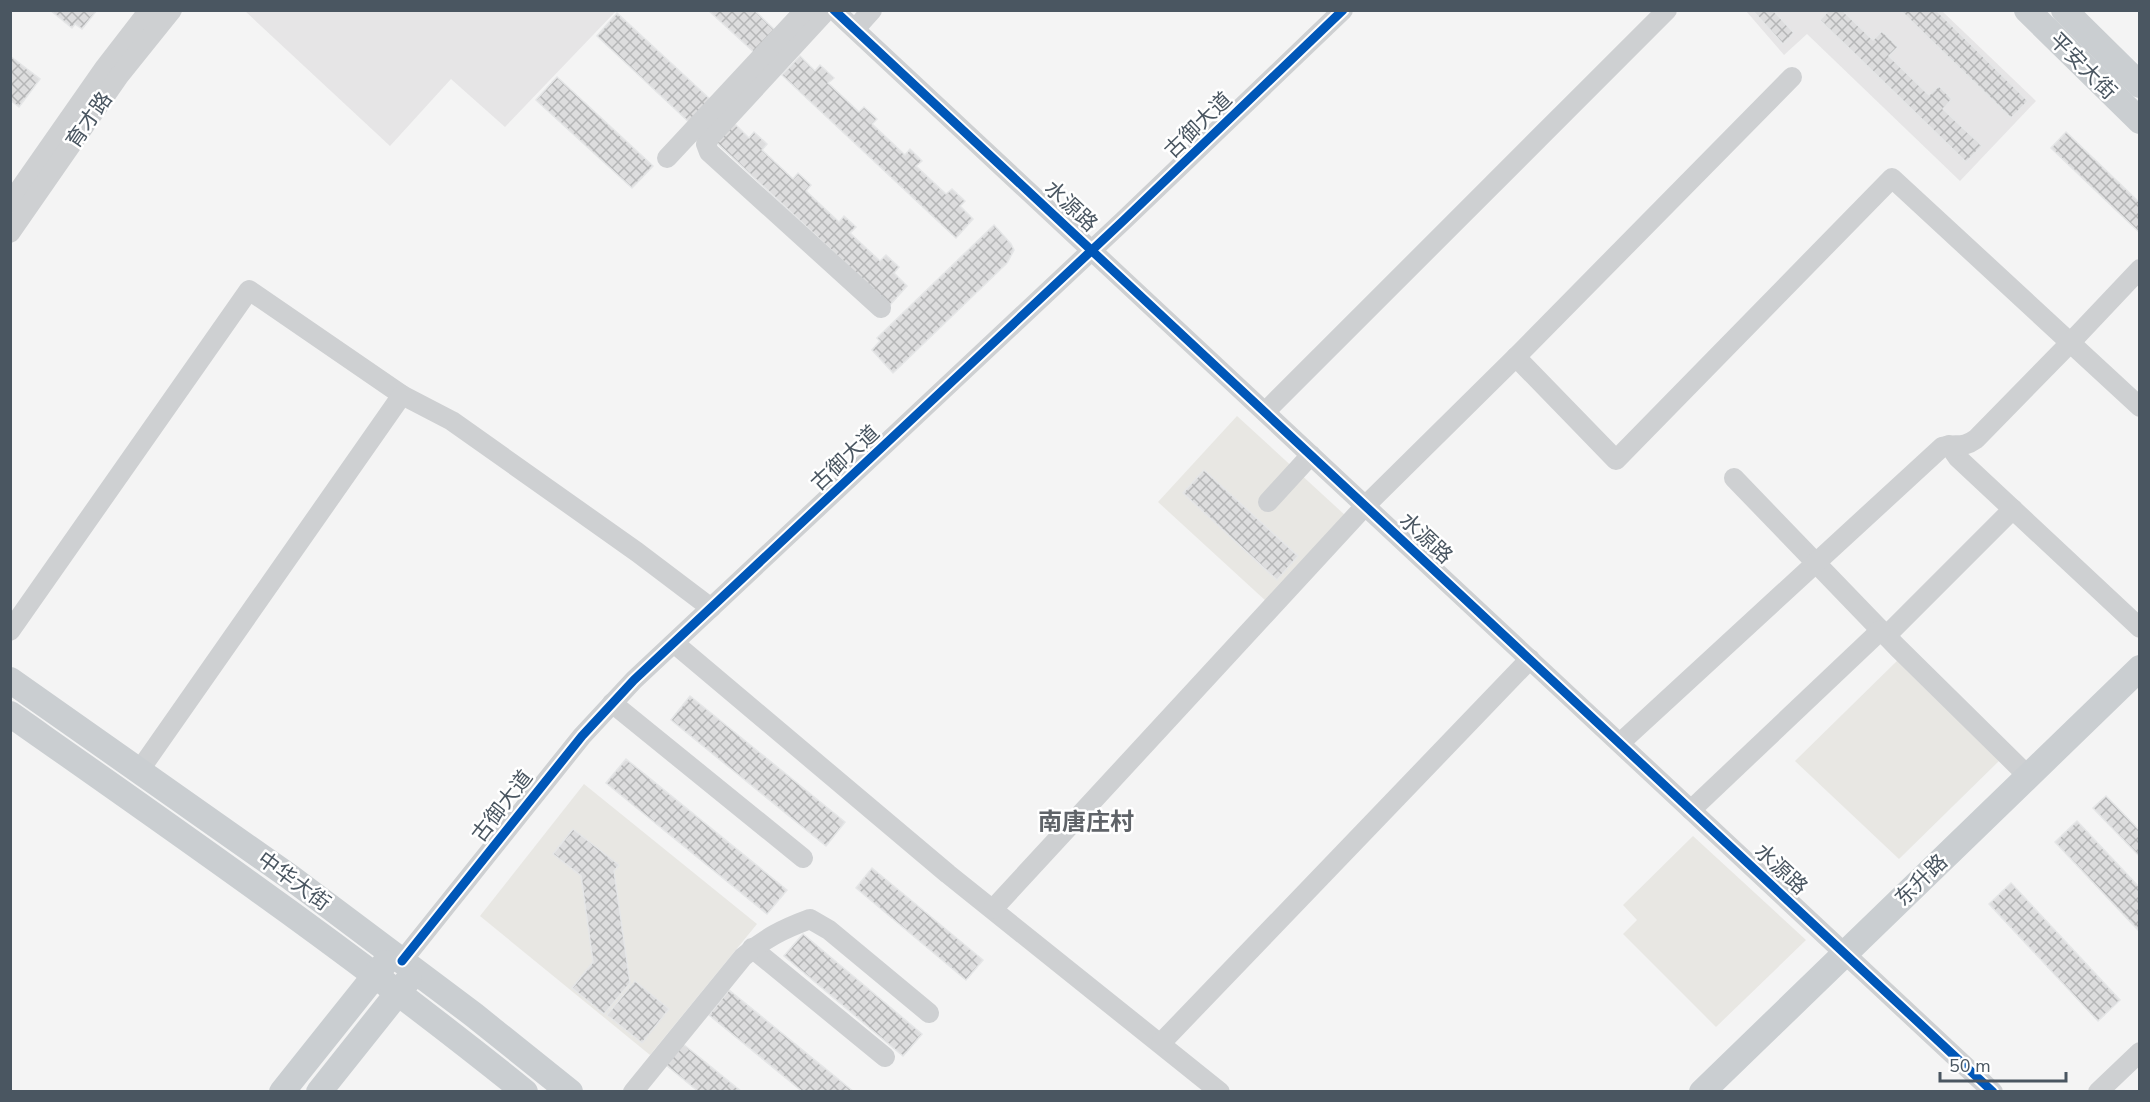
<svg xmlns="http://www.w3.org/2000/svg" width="2150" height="1102" font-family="'Nunito Sans','Noto Sans SC',sans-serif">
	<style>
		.commercial { fill: #e8e7e3 }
		.education { fill: #e6e5e6 }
		.building { fill: url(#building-cross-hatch); stroke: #e5e6e7; stroke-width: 1.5 }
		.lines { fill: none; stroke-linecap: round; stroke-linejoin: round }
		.minor { stroke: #ced0d2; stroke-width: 20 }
		.major { stroke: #caced1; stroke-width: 26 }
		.cycleway-casing { stroke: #fff; stroke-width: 13 }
		.cycleway { stroke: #0057b8; stroke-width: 9 }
		.labels { text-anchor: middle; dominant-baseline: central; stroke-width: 5; stroke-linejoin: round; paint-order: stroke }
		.street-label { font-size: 21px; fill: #4a5661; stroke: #fff }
		.quarter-label { font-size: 24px; font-weight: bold; fill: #5f6368; stroke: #fff }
	</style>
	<defs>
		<pattern id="building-cross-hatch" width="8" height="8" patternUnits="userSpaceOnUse" patternTransform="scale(1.5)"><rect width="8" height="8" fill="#ddddde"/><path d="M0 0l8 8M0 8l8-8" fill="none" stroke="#b5b6b7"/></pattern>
	</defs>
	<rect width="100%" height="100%" fill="#f4f4f4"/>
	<g class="commercial">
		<path d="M1237,416l109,100 -79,86 -109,-100z"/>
		<path d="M1899,659l103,99 -103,101 -104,-98z"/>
		<path d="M584,784l173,140 -107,131 -170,-139z"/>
		<path d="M1693,836l113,104 -90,87 -93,-93 14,-14 -14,-15z"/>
	</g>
	<g class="education">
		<path d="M245,11h371l-111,116 -54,-48 -61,67z"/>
		<path d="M1746,11h196l94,90 -76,80 -153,-147 -23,21z"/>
	</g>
	<g class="building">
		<path d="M50,10h47l-15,19 -7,-5 -3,4z"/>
		<path d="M708,10h46l24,23 -21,22z"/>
		<path d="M1752,10h21l21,23 -11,11z"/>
		<path d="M1829,10h13l31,30 9,-9 16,16 -9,9 40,39 10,-9 13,13 -9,10 39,37 -16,16 -146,-142z"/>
		<path d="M1900,10h36l92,91 -17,17z"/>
		<path d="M617,13l95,88 -21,23 -94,-88z"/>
		<path d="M10,56l30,23 -21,28 -9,-7z"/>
		<path d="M800,56l15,15 5,-6 14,13 -6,5 31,29 5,-5 13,12 -5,5 33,31 5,-6 12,12 -6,5 30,28 6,-5 13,12 -5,5 13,13 -17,19 -174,-163z"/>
		<path d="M557,77l96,89 -21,22 -96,-88z"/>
		<path d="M734,123l15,15 5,-6 13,12 -5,6 31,29 5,-6 13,12 -5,6 33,31 5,-6 12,11 -6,6 30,28 6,-6 13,12 -5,6 13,13 -17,19 -174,-163z"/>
		<path d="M2066,132l74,71v30l-89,-85z"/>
		<path d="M994,225l17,19 3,6 -7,13 -114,110 -21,-23 8,-9 -3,-3z"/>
		<path d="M1204,470l94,86 -21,24 -94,-87z"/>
		<path d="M690,696l155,126 -19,24 -155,-126z"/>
		<path d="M626,759l161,131 -20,24 -161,-131z"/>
		<path d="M2106,796l34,35v26l-47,-49z"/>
		<path d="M2077,821l63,67v44l-85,-90z"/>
		<path d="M573,829l46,36 -5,6 16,112 -26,31 -32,-26 21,-26 -12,-86 -28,-22z"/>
		<path d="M872,868l111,92 -17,20 -110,-92z"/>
		<path d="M2011,883l109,117 -22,21 -109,-117z"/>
		<path d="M803,934l119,100 -19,22 -119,-100z"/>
		<path d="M635,981l34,28 -27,34 -35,-28z"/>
		<path d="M729,990l125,102h-51l-94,-77z"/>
		<path d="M683,1044l59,48h-43l-33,-27z"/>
	</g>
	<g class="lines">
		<g class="minor">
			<path d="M827,10l-117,127 -4,7 3,8 172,156"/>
			<path d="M834,10l1159,1082"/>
			<path d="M855,29l17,-19"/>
			<path d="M667,158l138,-148"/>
			<path d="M10,203l95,-136 44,-57"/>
			<path d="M10,233l109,-157 53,-66"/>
			<path d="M1516,357l100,103 276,-282 248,229"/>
			<path d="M1265,412l402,-402"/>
			<path d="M1949,445l9,13 182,170"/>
			<path d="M1734,478l163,169 131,129"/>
			<path d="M1268,502l43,-47"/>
			<path d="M10,631l239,-341 153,105 50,26 185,131 74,56"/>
			<path d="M1886,636l127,-127"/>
			<path d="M674,643l274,231 272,218"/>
			<path d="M612,703l191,155"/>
			<path d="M1620,743l322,-296c15,-4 20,2 34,-8l94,-96 70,-74"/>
			<path d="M139,771l263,-376"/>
			<path d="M1691,810l190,-180"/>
			<path d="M993,909l372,-403 156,-154 271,-275"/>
			<path d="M752,948l133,109"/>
			<path d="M402,961l180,-225 52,-56 489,-459 220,-211"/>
			<path d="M1161,1043l369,-384"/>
			<path d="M633,1092l110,-135c22,-19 40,-28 67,-38l19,11 100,83"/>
			<path d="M2098,1092l42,-40"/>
		</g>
		<g class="major">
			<path d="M2027,10l113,111"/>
			<path d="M2064,10l76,75"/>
			<path d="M10,680l280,197 184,138 96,77"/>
			<path d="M10,714c175,123 349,244 515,378"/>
			<path d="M282,1092l103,-129"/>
			<path d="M319,1092l90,-113"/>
			<path d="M1702,1092l438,-424"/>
		</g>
		<g class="cycleway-casing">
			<g id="cycleway">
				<path d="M834,10l1159,1082"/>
				<path d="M402,961l180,-225 52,-56 489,-459 220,-211"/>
			</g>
		</g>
		<use href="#cycleway" class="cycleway"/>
	</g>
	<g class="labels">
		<g class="street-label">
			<text transform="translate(2083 66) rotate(45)">平安大街</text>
			<text transform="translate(89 120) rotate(-55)">育才路</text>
			<text transform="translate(1198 125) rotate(-44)">古御大道</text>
			<text transform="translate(1071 206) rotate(43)">水源路</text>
			<text transform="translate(845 458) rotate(-43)">古御大道</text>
			<text transform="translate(1426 538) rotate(43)">水源路</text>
			<text transform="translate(502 806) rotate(-52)">古御大道</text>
			<text transform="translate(1781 869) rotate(43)">水源路</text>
			<text transform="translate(1921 880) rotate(-44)">东升路</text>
			<text transform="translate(294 881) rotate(36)">中华大街</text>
		</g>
		<g class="quarter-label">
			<text x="1086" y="822">南唐庄村</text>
		</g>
	</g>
	<rect width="2150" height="1102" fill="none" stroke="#4a5661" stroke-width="24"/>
	<path d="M1940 1072v9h126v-9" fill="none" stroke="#4a5661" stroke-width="3"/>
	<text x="1949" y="1072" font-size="18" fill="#4a5661" stroke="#ffffff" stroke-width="4.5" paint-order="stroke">50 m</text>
</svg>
